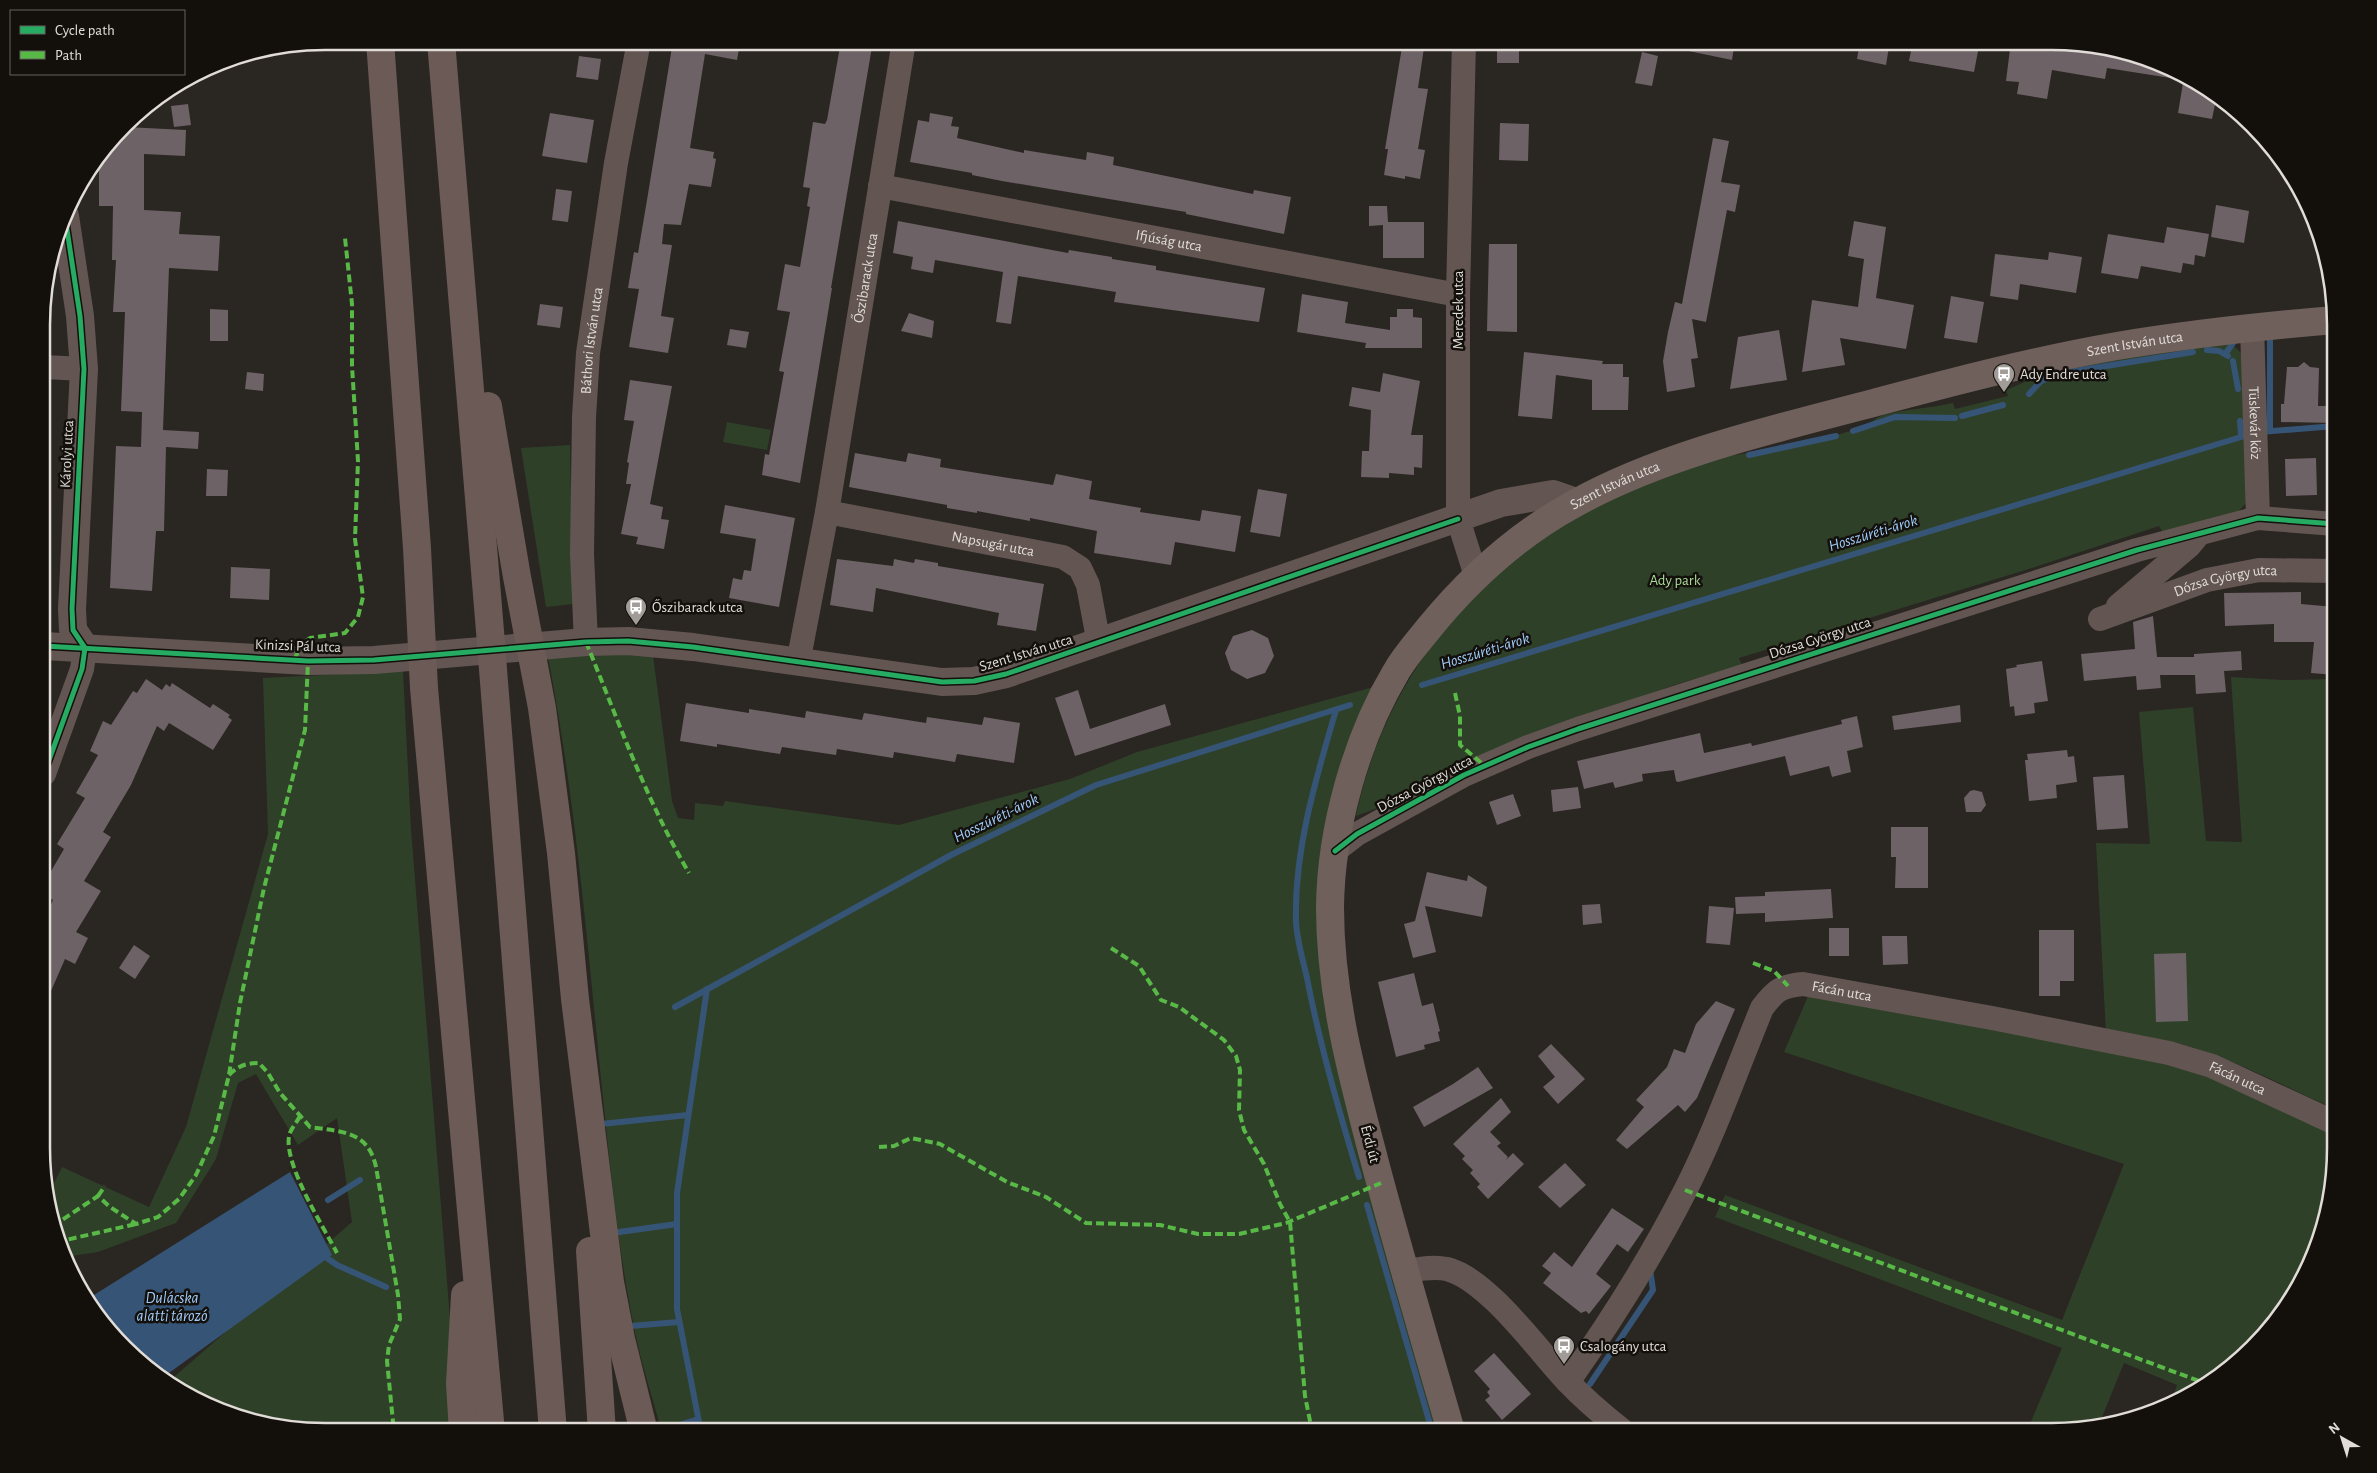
<svg xmlns="http://www.w3.org/2000/svg" width="2377" height="1473" font-family="'Alegreya Sans',sans-serif">
	<style>
		.green { fill: #2f4029 }
		.water { fill: #365576 }
		.lines { fill: none; stroke-linecap: round; stroke-linejoin: round }
		.stream { stroke: #365576; stroke-width: 6 }
		.building { fill: #6d6266 }
		.minor { stroke: #635652; stroke-width: 24 }
		.tertiary { stroke: #635652; stroke-width: 28 }
		.secondary { stroke: #70605c; stroke-width: 28 }
		.motorway { stroke: #6b5a55; stroke-width: 28 }
		.quiet { stroke: #58b947; stroke-width: 4; stroke-dasharray: 8 4; stroke-linecap: butt }
		.cycleway-casing { stroke: #13100c; stroke-width: 8 }
		.cycleway { stroke: #26ab63; stroke-width: 5 }
		.labels { text-anchor: middle; dominant-baseline: central; stroke-width: 5; stroke-linejoin: round; paint-order: stroke }
		.street-label { font-size: 15px; fill: #e1dcd7; stroke: #13100c }
		.poi-label { font-size: 15px; fill: #e1dcd7; stroke: #13100c; text-anchor: start }
		.park-label { font-size: 15px; fill: #a9da99; stroke: #13100c }
		.water-label { font-size: 16px; font-style: italic; fill: #a0ccfb; stroke: #13100c }
		.rim { fill: none; stroke: #e1dcd7; stroke-width: 2.5 }
	</style>
	<rect width="100%" height="100%" fill="#2a2622"/>
	<g class="green">
		<path d="M2229,341l13,13 7,146 -12,13 -74,20 -4,-7 -127,42 -293,90 3,7 -68,20 -151,54 -140,67 -27,10c34,-163 150,-280 303,-337 16,-6 32,-13 48,-18 31,-8 64,-10 96,-18 19,-5 46,-10 64,-18 6,-3 9,-8 16,-10 23,-6 47,-7 70,-12l2,6 53,-13 -2,-6 42,-18 25,-5z"/>
		<path d="M727,422l44,8 -4,20 -44,-8z"/>
		<path d="M570,445l3,159 -27,3 -25,-159z"/>
		<path d="M579,655h74l19,146 6,17 16,2 1,-17 28,3 2,-5 174,24 171,-46 67,-27 240,-66 -58,231 123,514 -780,1c-9,-32 -19,-63 -26,-95 -18,-85 -26,-172 -35,-258 -14,-141 -26,-282 -53,-422z"/>
		<path d="M403,671l8,158 48,603h-135l-90,-15 -67,-34 185,-161 -15,-104 -39,27 -42,-71 -18,9 -22,76 -40,64 -78,29 -33,5 -9,-17 -9,-42 15,-31 87,40 37,-80 82,-293 -5,-156z"/>
		<path d="M2231,677l51,3 53,-1v430c-54,-24 -104,-52 -161,-67l-2,19 163,69v37l-14,72 -33,67 -35,43 -59,45 -24,10 7,-19 -53,-22 -26,64 -27,4h-44l35,-83 -347,-131 10,-22 337,125 62,-156 -340,-112 31,-72 291,54 -10,-191 54,1 -11,-132 54,-5 13,134 36,1z"/>
	</g>
	<path class="water" d="M290,1172l42,83 -170,123 -73,-72 -3,-6z"/>
	<g class="lines">
		<g class="stream">
			<path d="M2207,350l12,1 9,5"/>
			<path d="M2226,353l7,-10"/>
			<path d="M2233,361l5,28"/>
			<path d="M2029,394l12,-13 28,-9 124,-20"/>
			<path d="M1962,416l41,-11"/>
			<path d="M2240,421l1,14"/>
			<path d="M2270,430v-93"/>
			<path d="M1853,431l42,-14 60,1"/>
			<path d="M2260,432l75,-6"/>
			<path d="M1749,455l87,-19"/>
			<path d="M1422,685l829,-251"/>
			<path d="M1336,710c-20,68 -42,140 -40,212 1,19 7,38 11,56 13,68 32,134 52,199"/>
			<path d="M675,1007l276,-152 145,-70 254,-80"/>
			<path d="M601,1124l87,-9"/>
			<path d="M328,1200l32,-20"/>
			<path d="M1367,1205l65,226"/>
			<path d="M612,1233l65,-9"/>
			<path d="M321,1254l16,11 49,22"/>
			<path d="M630,1326l49,-4"/>
			<path d="M1590,1384l63,-94 -3,-21"/>
			<path d="M658,1432l40,-13"/>
			<path d="M701,1432l-24,-123v-116l30,-204"/>
		</g>
	</g>
	<g class="building">
		<path d="M673,41l67,2 -3,17 -32,-6 -15,94 24,4 -1,6 3,1 -5,28 -22,-3 -8,41 -17,-1 -2,20 10,1 -11,71 13,2 -6,35 -39,-6 10,-58 -11,-1 6,-36 4,1 9,-53z"/>
		<path d="M841,41h32l-42,247h1l-32,195 -38,-8 3,-21 4,1 15,-83 -5,-1 11,-59 -13,-2 8,-46 15,3 10,-60 -3,-1 3,-18 -7,-1 10,-65 12,2 2,-4z"/>
		<path d="M1403,41h22l-7,47 10,1 -10,60 7,1 -5,29 -15,-3v3l-21,-4 4,-26h-3z"/>
		<rect x="1497" y="41" width="22" height="22"/>
		<path d="M1680,41h55l-3,19 -53,-11z"/>
		<path d="M1860,41h30l-4,24 -29,-6z"/>
		<path d="M1913,41h67l-6,31 -65,-11z"/>
		<path d="M2011,41h42l90,15 67,33 7,6 -5,24 -34,-6 6,-36 -1,3 -76,-12 -2,11 -53,-9 -5,29 -30,-5 2,-12 -13,-1z"/>
		<path d="M1642,52l16,4 -6,30 -17,-3z"/>
		<path d="M579,56l22,3 -3,21 -22,-3z"/>
		<path d="M188,104l3,21 -17,2 -3,-21z"/>
		<path d="M550,113l44,7 -7,43 -45,-7z"/>
		<path d="M930,113l23,4 -2,9 8,1 -2,11 67,15v-3l62,10 1,-8 27,5 -1,8 140,29 1,-4 37,7 -7,37 -98,-20v-2l-184,-31 -30,-6v-2l-62,-11 8,-42 11,2z"/>
		<path d="M1500,123l29,1 -1,37 -29,-1z"/>
		<path d="M126,127l60,3 -1,26 -41,-2v56l37,2 -2,22 41,2 -2,35 -49,-3 -6,162 36,2 -1,17 -32,-2 -2,84h-8l-4,60 -42,-3 6,-142 25,1 1,-35 -21,-1 4,-99h-12l3,-52h-4l1,-54h-14v-44z"/>
		<path d="M1713,138l16,3 -8,41 19,3 -5,27 -8,-2 -21,112 -14,-3 6,39 -7,1 4,28 -28,5 -4,-31 5,-29 7,-30 7,2z"/>
		<path d="M556,189l16,2 -4,31 -16,-2z"/>
		<path d="M2216,205l33,6 -5,32 -33,-6z"/>
		<path d="M1369,206h18l1,16h36v36h-41v-33l-14,1z"/>
		<path d="M898,221l170,32 1,-3 43,7v2l44,7v4l109,18 -6,34 -145,-20 2,-10 -98,-16 -7,48 -15,-2 7,-50 -68,-12 -2,13 -22,-4 2,-12 -20,-4z"/>
		<path d="M1854,221l32,6 -10,71 38,7 -8,44 -66,-11 5,27 -43,7 10,-72 46,7 6,-48 -16,-3z"/>
		<path d="M2167,227l42,7 -4,23 -10,-2 -1,10 -11,-2 -2,10 -40,-7 -3,13 -37,-6 7,-39 56,9z"/>
		<path d="M1489,244h28v88l-30,-1z"/>
		<path d="M2049,252l33,5 -6,36 -56,-9 -2,16 -28,-4 5,-42 53,6z"/>
		<path d="M1302,294l46,8 -3,21 45,7v-13h7v-8h16v8l9,1v30h-57l1,-5 -69,-11z"/>
		<path d="M1951,296l33,6 -7,41 -33,-5z"/>
		<path d="M540,304l23,3 -3,21 -23,-3z"/>
		<path d="M210,309l18,1v31h-18z"/>
		<path d="M909,313l25,8 -2,17 -31,-7z"/>
		<path d="M730,329l19,3 -3,16 -19,-3z"/>
		<path d="M1779,330l8,50 -57,9 8,-52z"/>
		<path d="M1524,352l79,9 -1,3h21v13h6l-1,33h-36v-30l-36,-5 -4,44 -34,-3z"/>
		<path d="M2304,362l6,5 9,1 -1,38h17v17l-54,-1v-18h3l3,-37h11z"/>
		<path d="M247,372l17,2 -1,17 -18,-2z"/>
		<path d="M1383,373l37,8 -9,54h12l-1,33 -8,-1v8l-25,-2v5l-28,-1 1,-26h7l2,-41 -22,-4 3,-19 28,5z"/>
		<path d="M630,380l42,6 -22,118 13,3 -2,12 8,1 -5,29 -28,-5 2,-7 -17,-3 10,-50h-5l3,-21 -2,-1 7,-41 -10,-1z"/>
		<path d="M855,453l51,9 2,-9 33,6 -1,8 113,18 3,-11 36,7 -3,18 52,9 -1,4 60,9 2,-11 39,6 -6,36 -60,-10 -4,23 -77,-12 3,-22 -67,-13v3l-53,-10v2l-30,-5v-3l-98,-18z"/>
		<path d="M2316,458l1,37 -31,1 -1,-37z"/>
		<path d="M207,469l21,1 -1,26h-21z"/>
		<path d="M1258,489l29,5 -7,43 -30,-5z"/>
		<path d="M725,505l70,13 -16,89 -50,-9 4,-20 9,2 2,-10 7,1 5,-32 -36,-6z"/>
		<path d="M837,559l56,7 1,-7 20,4 1,-4 23,4v3l106,18 -8,47 -39,-6 2,-12 -123,-25 -3,24 -43,-7z"/>
		<path d="M231,567l39,2 -1,31 -39,-2z"/>
		<path d="M2301,592v12l34,3v68l-24,-2 3,-31h-40v-18l-49,2 -1,-33z"/>
		<path d="M2153,616l4,41h37v-3l47,-3 1,19 -18,1 2,21 -30,2 -1,-19h-35l1,13 -24,2 -1,-14 -52,5 -3,-27 54,-5 -2,-27z"/>
		<path d="M1252,630l16,8 6,18 -9,17 -18,6 -16,-9 -6,-17 8,-17z"/>
		<path d="M2042,661l6,40 -14,2 1,10 -20,3 -1,-10 -4,1 -4,-38 11,-2 -1,-2z"/>
		<path d="M146,679l16,11 4,-6 4,3 2,-4 38,25 3,-4 17,11 -2,2 4,3 -19,30 -44,-27 -5,8 -7,-5 -26,59 -28,47 8,5 -27,44 17,10 -25,41 12,6 -13,26 -10,-5 -21,48v-87l9,-20 -9,-6v-11l20,-34 -7,-5 28,-46 -9,-5 22,-38 -8,-4 13,-30 8,4 22,-34 4,2z"/>
		<path d="M1078,690l12,39 75,-25 6,21 -96,31 -20,-58z"/>
		<path d="M686,703l63,10v-4l56,9 1,-7 56,9 2,-7 62,10 1,-6 55,8 2,-8 36,6 -6,40 -57,-9 -2,8 -61,-10 -1,6 -56,-9 -1,6 -54,-8 -2,7 -63,-10v3l-37,-6z"/>
		<path d="M1960,705l1,17 -67,8 -2,-14z"/>
		<path d="M1857,716l6,31 -16,4 4,21 -19,5 -3,-11 -39,10 -5,-20 -107,26 -2,-1 -2,-11 -32,4 1,7 -28,7 -2,-6 -29,7 -7,-28 123,-28 4,20 47,-10 1,3 90,-22 -1,-4z"/>
		<path d="M2067,750l1,7 6,-1 3,26 -21,3 1,13 -28,3 -4,-41h3l-1,-6z"/>
		<path d="M2124,775l4,53 -31,2 -4,-53z"/>
		<path d="M1578,787l3,21 -28,4 -2,-22z"/>
		<path d="M1974,790l8,2 4,13 -5,7h-15l-2,-14 6,-7z"/>
		<path d="M1513,794l8,22 -24,9 -8,-23z"/>
		<path d="M1891,827h37v61h-33l1,-31h-5z"/>
		<path d="M1427,872l40,9 1,-6 19,12 -5,30 -57,-11 11,46 -23,6 -9,-34 11,-3z"/>
		<path d="M1831,889l2,29 -68,4v-9l-29,1 -1,-17 30,-1v-4z"/>
		<path d="M1600,904l2,19 -19,2 -1,-20z"/>
		<path d="M1709,906l25,2 -4,37 -24,-2z"/>
		<rect x="1829" y="928" width="20" height="28"/>
		<path d="M2039,930h35v51h-14v15h-21z"/>
		<path d="M1882,936h25l1,28 -25,1z"/>
		<path d="M134,945l16,11 -15,23 -16,-11z"/>
		<path d="M2186,953l2,68 -32,1 -2,-68z"/>
		<path d="M1414,973l8,33 11,-3 7,28 -2,1 2,9 -16,4 1,4 -29,8 -18,-75z"/>
		<path d="M1716,1001l19,8 -38,89 -12,14 -7,-7 -51,44 -11,-9 28,-33 -8,-7 31,-33 7,-18 11,4 11,-29z"/>
		<path d="M1551,1044l34,35 -27,25 -15,-17 12,-10 -17,-21z"/>
		<path d="M1478,1067l15,21 -69,39 -11,-20 40,-23z"/>
		<path d="M1501,1098l10,14 -21,20 11,11 -4,3 11,11 -2,3 7,-7 11,11 -36,35 -11,-12 3,-3 -10,-11 3,-3 -11,-11 3,-3 -12,-12z"/>
		<path d="M1565,1163l21,22 -26,23 -22,-21z"/>
		<path d="M1612,1208l32,21 -16,23 -11,-8 -21,30 15,12 -22,28 -3,-3 -5,2 -38,-30 8,-10 -9,-7 12,-14 18,15z"/>
		<path d="M1494,1353l37,41 -29,26 -17,-20 5,-4 -3,-4 3,-3 -16,-18z"/>
	</g>
	<g class="lines">
		<g class="minor">
			<path d="M1464,41l-6,254v224l18,57"/>
			<path id="s1" d="M880,186l578,109"/>
			<path id="s2" d="M2252,327l6,191"/>
			<path d="M44,367l40,2"/>
			<path id="s3" d="M827,512l236,45 17,11 8,17 11,59"/>
			<path d="M2118,606l71,-60 10,-12"/>
			<path id="s4" d="M2100,619l107,-39 52,-10 76,1"/>
			<path id="s5" d="M586,642l-4,-88 2,-137 4,-64 28,-190 23,-122"/>
			<path id="s6" d="M798,663l29,-151 77,-471"/>
			<path d="M44,774l38,-105 3,-21"/>
			<path d="M1335,851l22,-17 107,-59 64,-28 50,-18 559,-179 121,-32 77,6"/>
			<path d="M1405,1271c14,-2 28,-5 42,-2 40,10 90,80 119,111 17,18 38,36 57,51"/>
			<path id="s7" d="M1568,1382c43,-61 83,-124 117,-191 30,-59 52,-122 77,-183 13,-17 18,-22 41,-24l189,34 177,35 43,13 123,57"/>
		</g>
		<g class="tertiary">
			<path d="M65,216l15,100 4,53 -12,240 1,21 12,18"/>
			<path d="M44,646l264,15 66,-1 212,-18 42,-1 65,6 249,35 32,-1 32,-7 495,-171 52,-9 23,8"/>
		</g>
		<path class="secondary" id="s8" d="M1451,1431c-26,-90 -53,-181 -77,-272 -22,-83 -44,-165 -44,-252 1,-78 26,-168 66,-235 9,-16 22,-30 33,-44 41,-50 88,-93 145,-124 89,-50 205,-76 303,-102 79,-21 159,-42 240,-56 73,-12 145,-20 218,-26"/>
		<g class="motorway">
			<path d="M380,41l37,507 7,140 67,744"/>
			<path d="M441,41l49,590 63,801"/>
			<path d="M488,406l29,171 25,131 19,145 14,146 35,283 11,57 23,93"/>
			<path d="M590,1251l12,181"/>
			<path d="M463,1432l-3,-48 5,-89"/>
		</g>
		<g class="quiet">
			<path d="M586,642c32,78 60,158 103,231"/>
			<path d="M294,660l8,-16 8,-6 35,-5 13,-16 5,-20 -8,-58 3,-78 -6,-95v-62l-7,-66"/>
			<path d="M1455,693l5,23v29l25,21"/>
			<path d="M1111,948l28,18 22,34 18,7 45,33 12,16 4,14 -1,40 5,20 20,34 16,40 10,18 15,174 7,35"/>
			<path d="M1753,963l21,8 14,15"/>
			<path d="M229,1075c9,-9 17,-12 30,-12l9,10 12,20 30,34c31,5 58,3 66,40l22,128 2,24 -11,26 -2,16 7,71"/>
			<path d="M300,1116c-3,6 -10,14 -11,20 -5,29 34,90 48,117"/>
			<path d="M879,1147l15,-1 17,-8 29,6 67,38 39,15 40,26 74,2 38,9h41l47,-11 95,-40"/>
			<path d="M1685,1190l522,194"/>
			<path d="M98,1196l7,-10"/>
			<path d="M53,1226l45,-30 12,11 26,17 22,-7 21,-18 17,-24 18,-39 15,-61 11,-72 24,-115 41,-158 3,-69"/>
			<path d="M57,1242l79,-18"/>
		</g>
		<g class="cycleway-casing">
			<g id="cycleway">
				<path d="M44,646l264,15 66,-1 212,-18 42,-1 65,6 249,35 32,-1 32,-7 452,-155"/>
				<path d="M44,774l38,-105 3,-21 -12,-18 -1,-21 12,-240 -4,-53 -15,-100"/>
				<path d="M1335,851l22,-17 107,-59 64,-28 50,-18 559,-179 121,-32 77,6"/>
			</g>
		</g>
		<use href="#cycleway" class="cycleway"/>
	</g>
	<defs>
		<g id="bus-pin" transform="scale(1.125)"><path d="M0 17L-7.5 6A9.5 9.5 0 1 1 7.5 6Z" fill="#a19c98" stroke="#13100c"/><path d="M-5-6H5V4H4V6H2V4H-2V6H-4V4H-5ZM-3.5-4V0h7V-4ZM-3.5 1.2v1.5H-2V1.2ZM2 1.2v1.5H3.5V1.2Z" fill="#fff"/></g>
	</defs>
	<g fill-rule="evenodd">
		<use href="#bus-pin" x="2004" y="374"/>
		<use href="#bus-pin" x="636" y="607"/>
		<use href="#bus-pin" x="1564" y="1346"/>
	</g>
	<g class="labels">
		<g class="street-label">
			<text stroke="none"><textPath href="#s1" startOffset="294">Ifjúság utca</textPath></text>
			<text stroke="none"><textPath href="#s6" startOffset="391">Őszibarack utca</textPath></text>
			<text transform="translate(1458 310) rotate(-90)">Meredek utca</text>
			<text stroke="none"><textPath href="#s5" startOffset="302">Báthori István utca</textPath></text>
			<text stroke="none"><textPath href="#s8" startOffset="1618">Szent István utca</textPath></text>
			<text stroke="none"><textPath href="#s2" startOffset="96">Tüskevár köz</textPath></text>
			<text transform="translate(67 454) rotate(-87)">Károlyi utca</text>
			<text stroke="none"><textPath href="#s8" startOffset="1078">Szent István utca</textPath></text>
			<text stroke="none"><textPath href="#s3" startOffset="169">Napsugár utca</textPath></text>
			<text stroke="none"><textPath href="#s4" startOffset="132">Dózsa György utca</textPath></text>
			<text transform="translate(1820 638) rotate(-18)">Dózsa György utca</text>
			<text transform="translate(298 646) rotate(2)">Kinizsi Pál utca</text>
			<text transform="translate(1026 653) rotate(-17)">Szent István utca</text>
			<text transform="translate(1425 784) rotate(-28)">Dózsa György utca</text>
			<text stroke="none"><textPath href="#s7" startOffset="512">Fácán utca</textPath></text>
			<text stroke="none"><textPath href="#s7" startOffset="918">Fácán utca</textPath></text>
			<text transform="translate(1370 1144) rotate(75)">Érdi út</text>
		</g>
		<g class="poi-label">
			<text x="2020" y="374">Ady Endre utca</text>
			<text x="652" y="607">Őszibarack utca</text>
			<text x="1580" y="1346">Csalogány utca</text>
		</g>
		<g class="park-label">
			<text x="1675" y="580">Ady park</text>
		</g>
		<g class="water-label">
			<text transform="translate(1873 533) rotate(-17)">Hosszúréti-árok</text>
			<text transform="translate(1485 651) rotate(-17)">Hosszúréti-árok</text>
			<text transform="translate(996 818) rotate(-26)">Hosszúréti-árok</text>
			<text x="172" y="1298">Dulácska<tspan x="172" dy="18">alatti tározó</tspan></text>
		</g>
	</g>
	<path d="M0 0H2377V1473H0ZM325 50H2052A275 275 0 0 1 2327 325V1148A275 275 0 0 1 2052 1423H325A275 275 0 0 1 50 1148V325A275 275 0 0 1 325 50Z" fill="#13100c" fill-rule="evenodd"/>
	<path class="rim" d="M325 50H2052A275 275 0 0 1 2327 325V1148A275 275 0 0 1 2052 1423H325A275 275 0 0 1 50 1148V325A275 275 0 0 1 325 50Z"/>
	<rect x="10" y="10" width="175" height="65" fill="#13100c" stroke="#65625d"/>
	<rect x="20" y="26" width="25" height="8" fill="#26ab63" stroke="#65625d"/>
	<text x="55" y="35" font-size="15" fill="#e1dcd7">Cycle path</text>
	<rect x="20" y="51" width="25" height="8" fill="#58b947" stroke="#65625d"/>
	<text x="55" y="60" font-size="15" fill="#e1dcd7">Path</text>
	<g transform="translate(2342 1438) rotate(321)" stroke="#13100c" stroke-width="4" paint-order="stroke">
	<path d="M0-4L9 19L0 12L-9 19Z" fill="#e1dcd7"/>
	<text y="-8" font-size="14" font-weight="bold" text-anchor="middle" fill="#e1dcd7">N</text>
	</g>
</svg>
